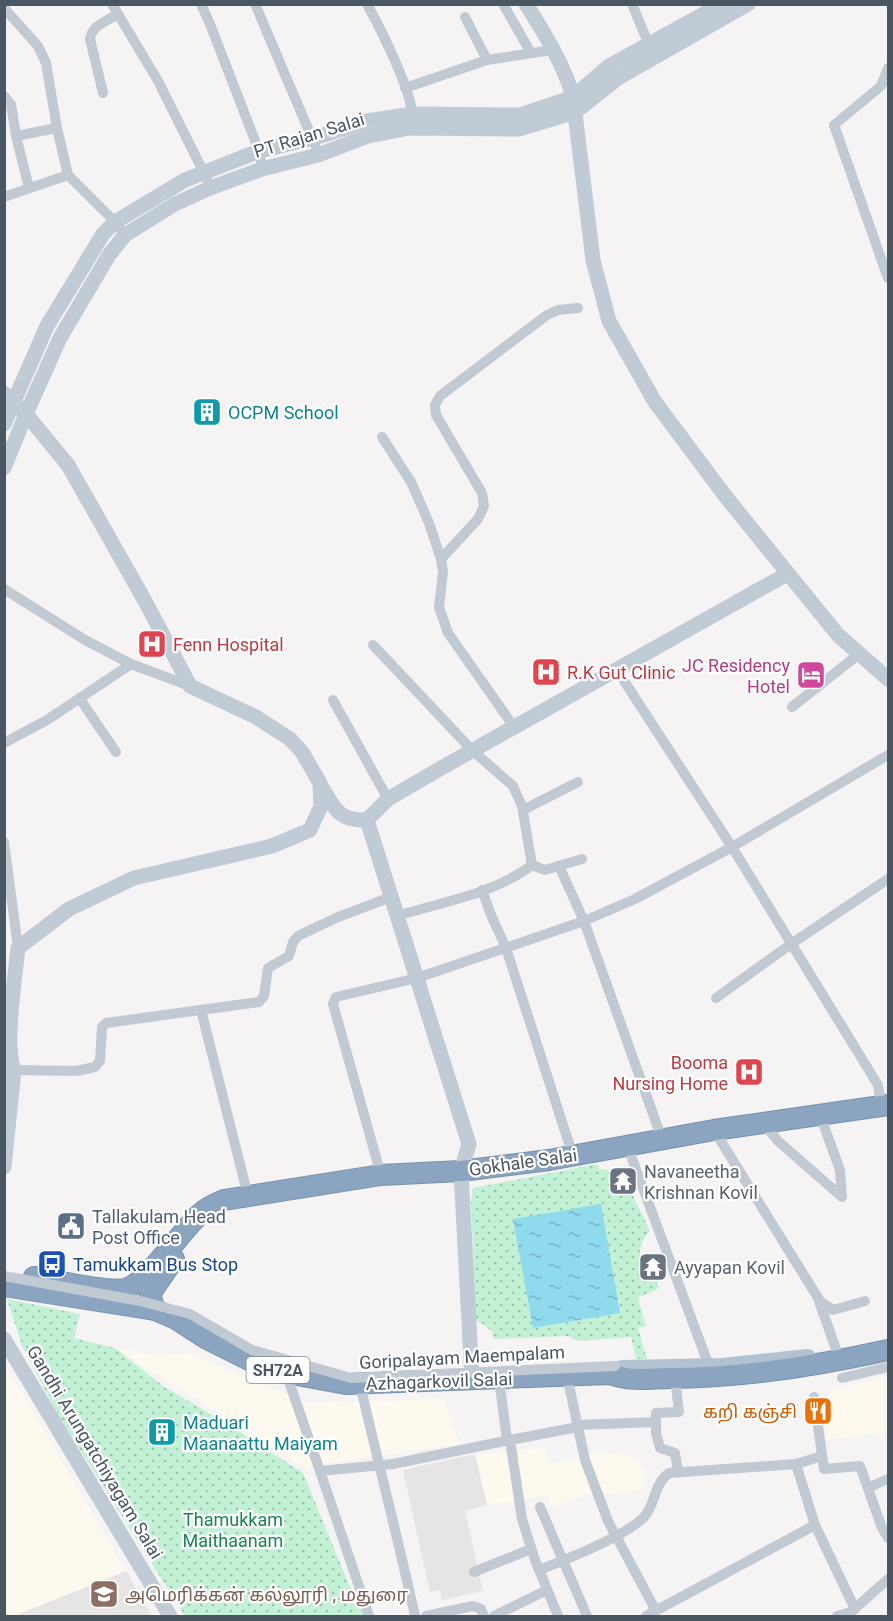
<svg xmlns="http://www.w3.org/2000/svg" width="893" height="1621" font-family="Roboto,'Noto Sans Tamil',sans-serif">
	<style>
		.commercial { fill: #fdf9ef }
		.education { fill: #e6e4e5 }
		.grass { fill: url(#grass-dots) }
		.water { fill: url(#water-ripples) }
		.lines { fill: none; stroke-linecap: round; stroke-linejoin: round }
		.highway-casing { stroke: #7690ad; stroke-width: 22 }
		.street { stroke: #c1cad2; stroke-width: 10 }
		.secondary { stroke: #c1cbd6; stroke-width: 15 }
		.primary { stroke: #b3c2d1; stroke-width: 16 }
		.highway { stroke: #8ba5c1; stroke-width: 20 }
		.street-bridge { stroke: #c1cad2; stroke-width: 10 }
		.labels { text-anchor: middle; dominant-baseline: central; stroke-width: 4.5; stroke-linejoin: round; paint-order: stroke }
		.shield { fill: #fff; stroke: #808990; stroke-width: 1.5 }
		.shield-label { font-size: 16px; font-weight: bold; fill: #4a5661 }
		.street-label { font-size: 18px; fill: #4a5661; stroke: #fff }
		.culture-label { font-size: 18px; fill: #0d838f; stroke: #fff; text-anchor: start }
		.health-label { font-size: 18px; fill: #be3a42; stroke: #fff; text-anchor: start }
		.hotel-label { font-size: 18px; fill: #b23c85; stroke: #fff; text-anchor: end }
		.worship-label { font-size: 18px; fill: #5b616d; stroke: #fff; text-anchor: start }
		.service-label { font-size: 18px; fill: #4e5e75; stroke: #fff; text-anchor: start }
		.transit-label { font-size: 18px; fill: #164399; stroke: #fff; text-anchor: start }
		.food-label { font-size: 18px; fill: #c56008; stroke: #fff; text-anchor: end }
		.park-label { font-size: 18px; fill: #17864f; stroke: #fff }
		.education-label { font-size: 18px; fill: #785e54; stroke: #fff; text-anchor: start }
	</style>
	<defs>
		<pattern id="grass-dots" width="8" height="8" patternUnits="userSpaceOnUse" patternTransform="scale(1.5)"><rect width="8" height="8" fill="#c3f1d5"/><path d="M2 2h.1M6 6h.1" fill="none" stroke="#a0c6b0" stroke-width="1.8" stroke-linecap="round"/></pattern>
		<pattern id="water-ripples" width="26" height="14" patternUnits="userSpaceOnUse" patternTransform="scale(1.5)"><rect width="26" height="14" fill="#90daee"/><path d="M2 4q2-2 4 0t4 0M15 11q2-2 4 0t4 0" fill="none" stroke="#78b4c4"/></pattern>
	</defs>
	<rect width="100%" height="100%" fill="#f5f3f3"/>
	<g class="commercial">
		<path d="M115,1348l38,8 38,-2 116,49 136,-4 17,45 -131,19 -21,7z"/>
		<path d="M4,1362l122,209 -112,45h-10z"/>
		<path d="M888,1376v57l-62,6 2,-49z"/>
		<path d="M546,1448l2,17 49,-13 21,1 20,6 7,18 -5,14 -53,4 -35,12 -5,-11 -60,9 -12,-51z"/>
	</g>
	<g class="education">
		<path d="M475,1454l12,51 -22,6 18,80 -41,9 -2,-10 -10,2 -27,-122z"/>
		<path d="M126,1571l26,45h-138z"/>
	</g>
	<g class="grass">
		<path d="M597,1164l3,5 7,1 26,26 17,35c-15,16 -12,33 0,50h7l2,7 -21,10 8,28 -8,2 9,31h-11l-5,-22 -53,4 -10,-5 -74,3 -2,-8 -16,-11 -5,-119 2,-13z"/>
		<path d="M7,1299l73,15 -6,24 41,10 48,38 71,42 69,45 49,119 13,24h-180l-127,-201 -35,-67z"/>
	</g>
	<path class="water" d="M601,1204l19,109 -87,15 -20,-109z"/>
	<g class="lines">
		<g class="highway-casing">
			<g id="highway">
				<path d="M34,1277c22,3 72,16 91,12 21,-5 57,-59 75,-75 7,-7 15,-10 24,-14l157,-25 80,-4 88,-11 165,-30 174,-25"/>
				<path d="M4,1286l151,24 21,9 31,20 46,23 33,11 60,11 264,-10c18,7 38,5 59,4 74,0 147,-12 219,-28"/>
				<path d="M155,1310l-5,-16 24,-35"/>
			</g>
		</g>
		<g class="street">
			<path d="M112,4l46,77 49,98"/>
			<path d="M201,4l9,20 49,127 3,18"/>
			<path d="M255,4l60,141"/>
			<path d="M367,4c12,22 48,92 45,115"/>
			<path d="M503,4l28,49"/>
			<path d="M632,4l17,41"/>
			<path d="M4,8l34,38 8,17 11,65 11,47 47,47 10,13"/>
			<path d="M465,17l22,43"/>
			<path d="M888,68l-7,18 -47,39 54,153"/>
			<path d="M405,88l82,-28 65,-10"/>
			<path d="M103,93l-13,-54c2,-14 17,-18 28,-25"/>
			<path d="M4,96l7,8 5,32 13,52"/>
			<path d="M16,136l41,-8"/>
			<path d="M4,197l64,-22"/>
			<path d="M382,437l29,45 18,41 12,36 2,13 -4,35 9,26 66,94"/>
			<path d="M441,559l37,-40 6,-13 -2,-13 -46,-78 -1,-10 5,-9 107,-81 11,-5 20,-2"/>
			<path d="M4,589l81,51 46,24 59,22"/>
			<path d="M373,645l99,105 41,36 9,20 10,59c-38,29 -90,37 -135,51"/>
			<path d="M617,670l115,177 146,238 3,21"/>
			<path d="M80,699l36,53"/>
			<path d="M333,700l55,99"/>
			<path d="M792,707l67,-53"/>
			<path d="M4,743l43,-23 84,-56"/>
			<path d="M523,810l55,-28"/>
			<path d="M4,842l14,106"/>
			<path d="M532,865l13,5 37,-11"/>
			<path d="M559,866l25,55 78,218"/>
			<path d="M482,890l9,25 15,33 67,208"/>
			<path d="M716,998l75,-54 97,-65"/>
			<path d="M201,1010l47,186"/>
			<path d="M14,1070l62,1 19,-4 5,-6 2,-34 4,-4 153,-21 5,-6 4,-28 21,-12 4,-14 5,-6 40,-19 53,-20"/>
			<path d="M763,1123l15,18 64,56 -2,-27 -20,-55"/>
			<path d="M714,1130l106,171 13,9 32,-9"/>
			<path d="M627,1145l82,221"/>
			<path d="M381,1175l-48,-171 3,-7 81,-19 167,-57 51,-22 97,-52 156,-92"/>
			<path d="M819,1301l18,51"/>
			<path d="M286,1373l34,98 73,-7 117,-24 12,79 13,41 23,56"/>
			<path d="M567,1376l18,84 23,61 48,90"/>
			<path d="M499,1378l8,62"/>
			<path d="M675,1378l4,34 -23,1v20l4,15 15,5 3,18"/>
			<path d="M842,1378l46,-11"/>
			<path d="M360,1384c18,78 38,155 55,232"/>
			<path d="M814,1397l10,72 36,-3 22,62 6,10"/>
			<path d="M577,1425l79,-3"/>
			<path d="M510,1440l68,-13"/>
			<path d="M320,1471l49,145"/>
			<path d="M868,1488l20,-9"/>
			<path d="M540,1507l47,109"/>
			<path d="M815,1525l40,84"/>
			<path d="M539,1570c26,-10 87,-34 105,-53 12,-13 9,-32 25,-44l127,-9"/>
			<path d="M474,1572l57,-23"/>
			<path d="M426,1616l47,-10 8,3 3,7"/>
			<path d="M494,1616l53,-26"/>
			<path d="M646,1616l169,-91 -19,-61 26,-8"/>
			<path d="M837,1616l14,-4 37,-33"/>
		</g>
		<g class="secondary">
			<path d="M526,4c18,29 38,60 47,93l20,163 16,61 46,81 71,95 112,138 50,44"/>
			<path d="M4,393l22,21 42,51 77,136 45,85 66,31 34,22 12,13 18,31 1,23 -11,24 -38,16 -138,32 -65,31 -51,39c-3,30 -14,96 -4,122l-10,97"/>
			<path d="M4,424l43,-98 56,-92 12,-12 70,-42 74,-29 55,-13 53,-17 45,-7 108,1 53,-18 36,-31 113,-62"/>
			<path d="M4,468l22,-54 34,-76 49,-83 16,-20 50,-31 35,-16 52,-19 56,-14 50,-19 42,-8 109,1 56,-17 43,-34 130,-74"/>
			<path d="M323,789c12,21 17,32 44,31"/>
			<path d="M4,1339l166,277"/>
			<path d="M472,1379l-11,-208 8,-27 -102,-324 21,-21 55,-32 344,-193"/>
		</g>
		<path class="primary" d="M610,1374l12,-6 100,-2 86,-9"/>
		<use href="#highway" class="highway"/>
		<path class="street-bridge" d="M4,1276l136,25 50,13 62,36 99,28 264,-12"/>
	</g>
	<defs>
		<g id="building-square" transform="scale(1.5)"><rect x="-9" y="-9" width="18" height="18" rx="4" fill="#0f9aa8" stroke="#fff"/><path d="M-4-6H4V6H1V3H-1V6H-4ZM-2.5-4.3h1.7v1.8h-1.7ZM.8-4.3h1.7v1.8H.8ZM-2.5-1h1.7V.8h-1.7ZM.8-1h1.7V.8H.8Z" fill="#fff"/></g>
		<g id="hospital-square" transform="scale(1.5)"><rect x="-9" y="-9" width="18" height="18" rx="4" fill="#e0444e" stroke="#fff"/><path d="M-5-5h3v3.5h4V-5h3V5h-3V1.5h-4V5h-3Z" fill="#fff"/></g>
		<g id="hotel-square" transform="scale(1.5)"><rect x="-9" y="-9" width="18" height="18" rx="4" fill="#d1479c" stroke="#fff"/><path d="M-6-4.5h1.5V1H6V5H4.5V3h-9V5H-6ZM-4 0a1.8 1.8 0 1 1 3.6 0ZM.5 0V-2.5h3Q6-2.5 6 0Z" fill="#fff"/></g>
		<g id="temple-square" transform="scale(1.5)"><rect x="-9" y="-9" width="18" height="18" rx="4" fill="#6b7280" stroke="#fff"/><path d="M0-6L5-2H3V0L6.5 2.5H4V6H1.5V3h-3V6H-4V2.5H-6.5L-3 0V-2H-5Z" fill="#fff"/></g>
		<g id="civic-square" transform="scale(1.5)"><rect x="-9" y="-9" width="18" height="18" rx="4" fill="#5c6f8a" stroke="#fff"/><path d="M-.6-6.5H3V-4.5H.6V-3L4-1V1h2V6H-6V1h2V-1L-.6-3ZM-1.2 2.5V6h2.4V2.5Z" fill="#fff"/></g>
		<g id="bus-square" transform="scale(1.5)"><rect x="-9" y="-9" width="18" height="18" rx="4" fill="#1a4fb4" stroke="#fff"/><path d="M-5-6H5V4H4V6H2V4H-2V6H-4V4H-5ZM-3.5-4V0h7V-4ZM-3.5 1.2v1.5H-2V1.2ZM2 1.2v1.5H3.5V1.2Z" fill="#fff"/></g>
		<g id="restaurant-square" transform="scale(1.5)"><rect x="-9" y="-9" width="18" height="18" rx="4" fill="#e8710a" stroke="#fff"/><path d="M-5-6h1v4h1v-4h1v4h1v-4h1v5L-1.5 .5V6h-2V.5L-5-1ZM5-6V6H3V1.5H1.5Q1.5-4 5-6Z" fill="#fff"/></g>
		<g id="university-square" transform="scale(1.5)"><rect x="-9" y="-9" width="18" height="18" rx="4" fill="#8d6e63" stroke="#fff"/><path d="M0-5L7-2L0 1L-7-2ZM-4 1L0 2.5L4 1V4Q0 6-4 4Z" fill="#fff"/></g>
	</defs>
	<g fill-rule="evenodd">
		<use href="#building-square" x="207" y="412"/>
		<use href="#hospital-square" x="152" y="644"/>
		<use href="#hospital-square" x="546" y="672"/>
		<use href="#hotel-square" x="811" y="675"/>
		<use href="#hospital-square" x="749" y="1072"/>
		<use href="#temple-square" x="623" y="1181"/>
		<use href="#civic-square" x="71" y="1226"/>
		<use href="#bus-square" x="52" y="1264"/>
		<use href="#temple-square" x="653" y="1267"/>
		<use href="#restaurant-square" x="818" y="1411"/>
		<use href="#building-square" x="162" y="1432"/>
		<use href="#university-square" x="104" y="1594"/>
	</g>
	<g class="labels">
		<rect class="shield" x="246.5" y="1357" width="63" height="26" rx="4.5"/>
		<g class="shield-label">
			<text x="278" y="1370">SH72A</text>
		</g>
		<g class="street-label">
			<text transform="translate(309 135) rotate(-17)">PT Rajan Salai</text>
			<text transform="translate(523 1162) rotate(-8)">Gokhale Salai</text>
			<text transform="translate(462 1357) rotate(-3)">Goripalayam Maempalam</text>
			<text transform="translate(439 1381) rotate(-2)">Azhagarkovil Salai</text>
			<text transform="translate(95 1452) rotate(59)">Gandhi Arungatchiyagam Salai</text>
		</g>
		<g class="culture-label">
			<text x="228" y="412">OCPM School</text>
			<text x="183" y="1422">Maduari<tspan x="183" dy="21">Maanaattu Maiyam</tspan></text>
		</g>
		<g class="health-label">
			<text x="173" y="644">Fenn Hospital</text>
			<text x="567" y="672">R.K Gut Clinic</text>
			<text x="728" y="1062" text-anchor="end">Booma<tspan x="728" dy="21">Nursing Home</tspan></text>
		</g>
		<g class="hotel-label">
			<text x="790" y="665">JC Residency<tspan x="790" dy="21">Hotel</tspan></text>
		</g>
		<g class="worship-label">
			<text x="644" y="1171">Navaneetha<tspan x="644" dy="21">Krishnan Kovil</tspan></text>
			<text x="674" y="1267">Ayyapan Kovil</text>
		</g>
		<g class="service-label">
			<text x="92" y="1216">Tallakulam Head<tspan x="92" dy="21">Post Office</tspan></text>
		</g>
		<g class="transit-label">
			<text x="73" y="1264">Tamukkam Bus Stop</text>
		</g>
		<g class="food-label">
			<text x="797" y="1411">கறி கஞ்சி</text>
		</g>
		<g class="park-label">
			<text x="233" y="1519">Thamukkam<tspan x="233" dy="21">Maithaanam</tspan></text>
		</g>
		<g class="education-label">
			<text x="125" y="1594">அமெரிக்கன் கல்லூரி , மதுரை</text>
		</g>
	</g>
	<rect width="893" height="1621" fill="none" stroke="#4a5661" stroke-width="12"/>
</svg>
